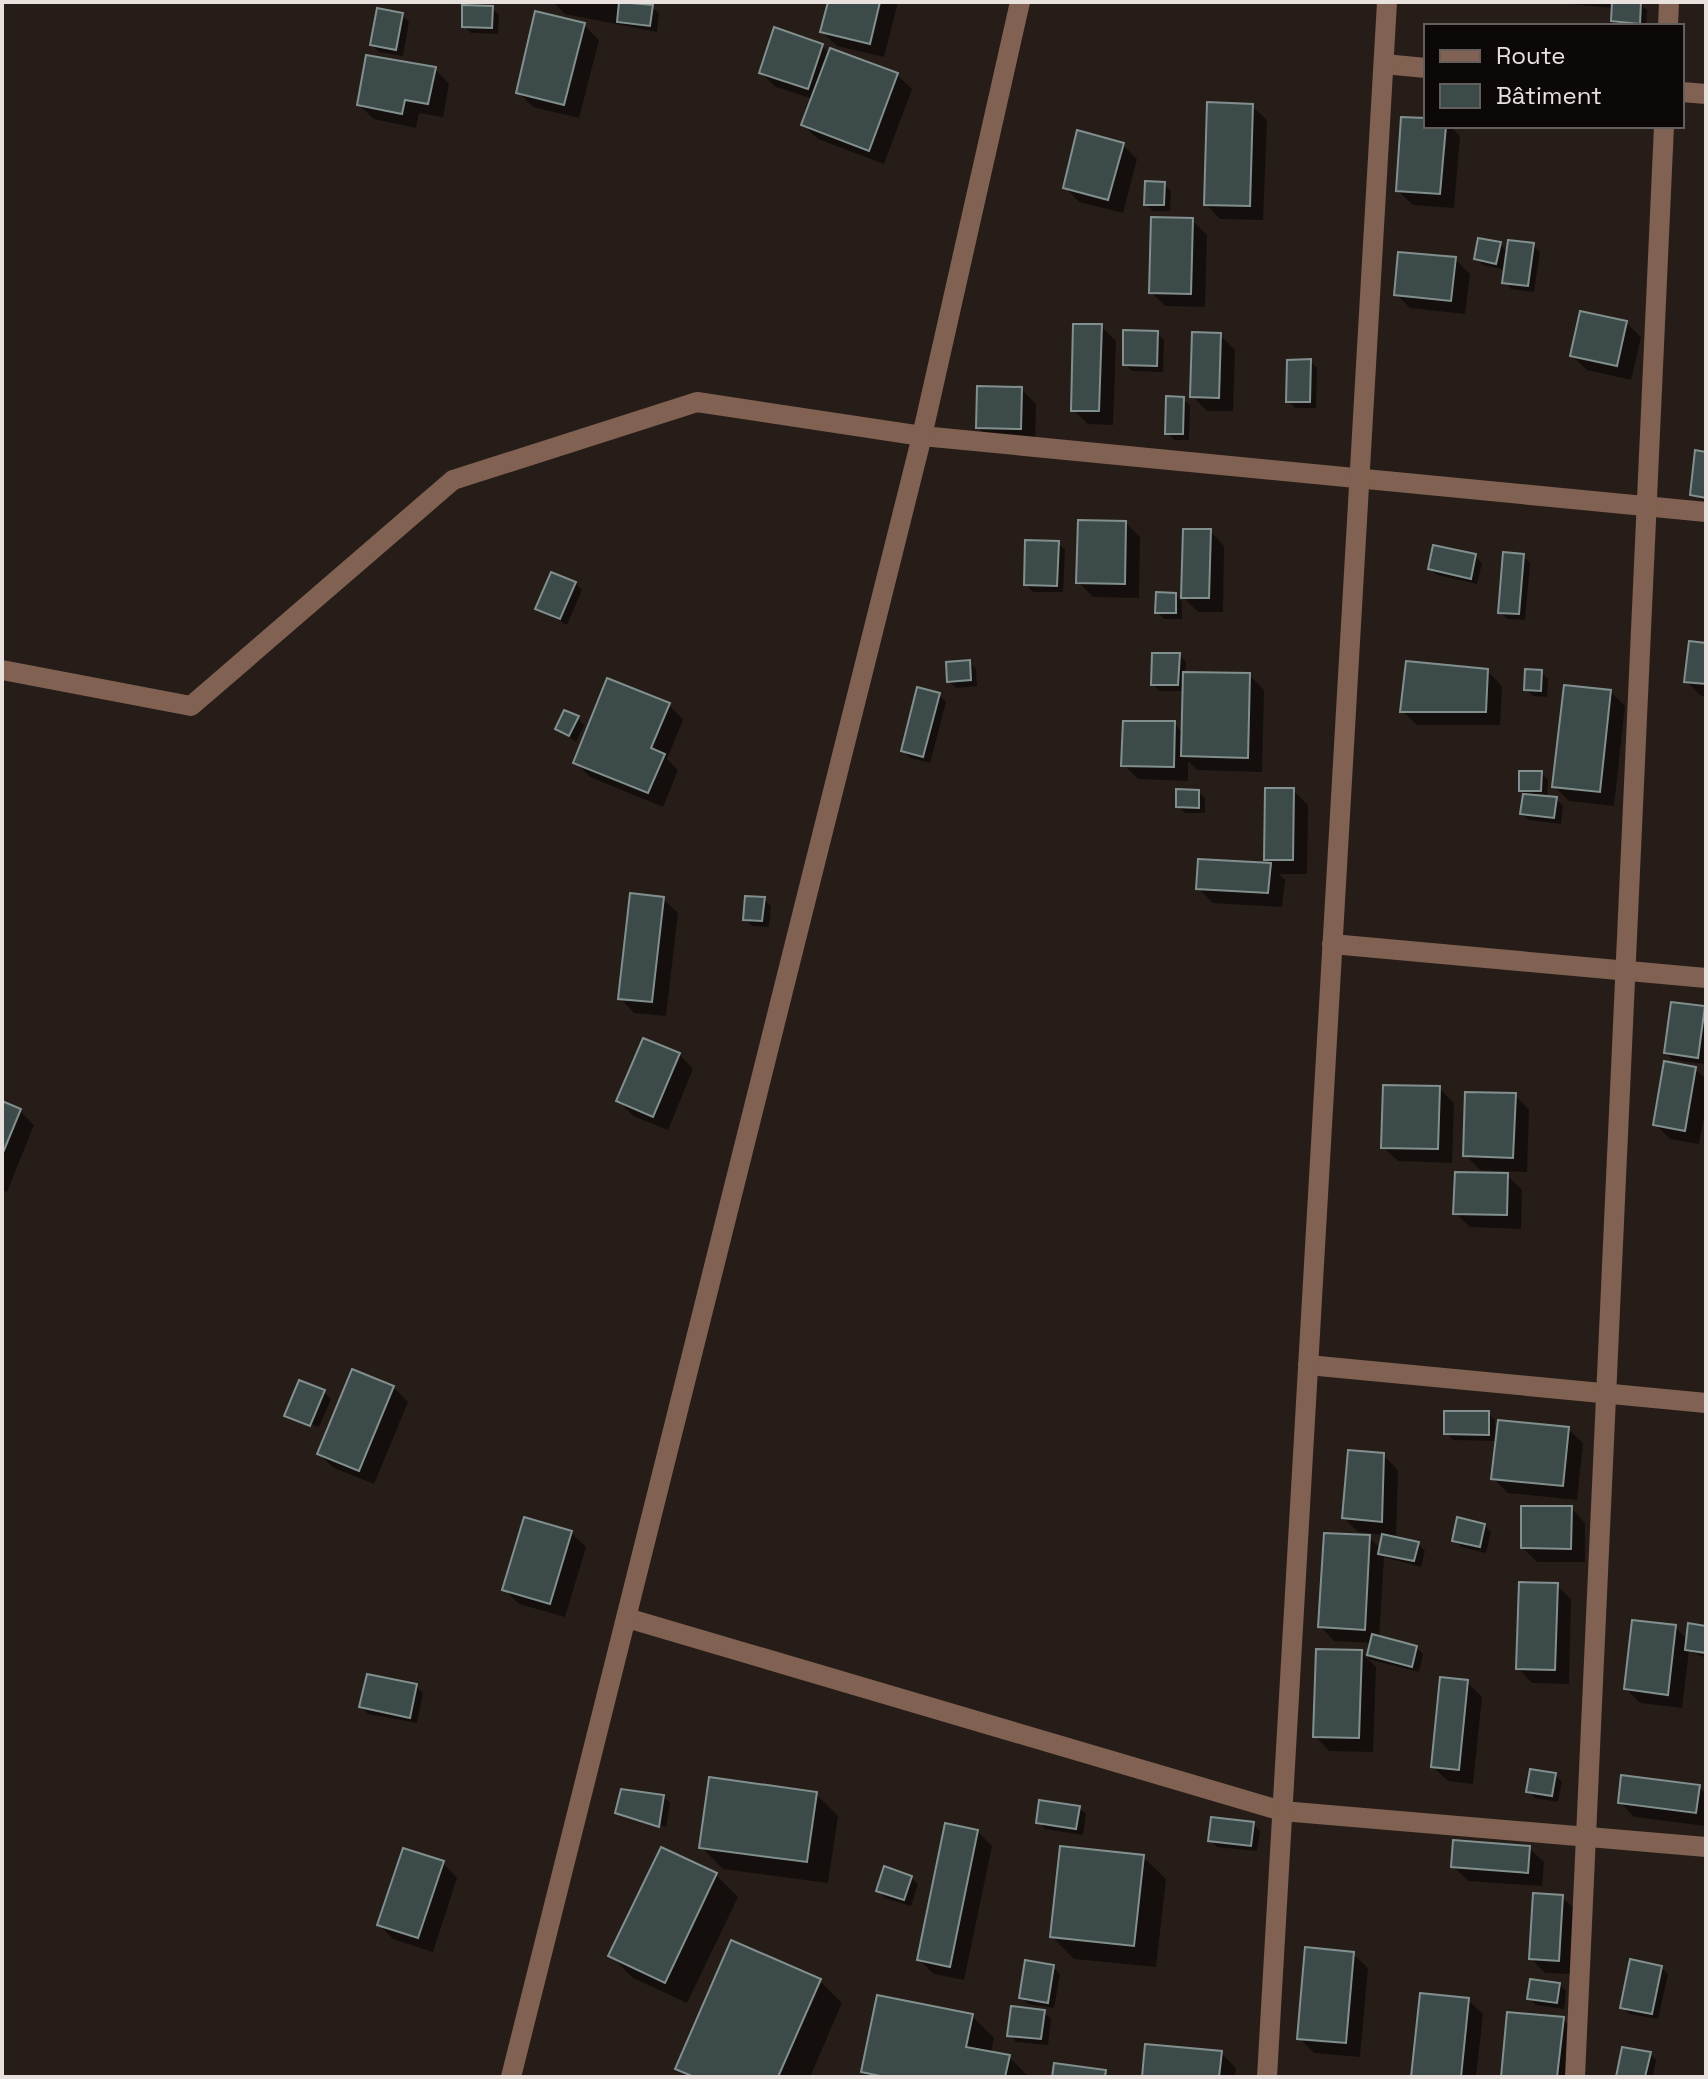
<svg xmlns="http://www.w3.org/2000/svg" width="1708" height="2079" font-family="'Space Grotesk',sans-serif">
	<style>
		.shadow { fill: #0007 }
		.building { fill: #3d4a4a; stroke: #81908f; stroke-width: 2 }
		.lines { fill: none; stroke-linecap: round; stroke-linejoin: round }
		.minor { stroke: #816151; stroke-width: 20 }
	</style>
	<rect width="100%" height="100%" fill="#261d18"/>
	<g class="shadow">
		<path d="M553,2h86l-1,3 14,2 7,6 -2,19 -92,-18z"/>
		<path d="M830,2h68l-14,55 -47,-11 -15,-14z"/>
		<path d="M1546,2l94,2 7,6 -1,16h-28l-5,-5 1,-13z"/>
		<path d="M492,8l7,7 -1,19 -27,-1 -7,-7z"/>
		<path d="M402,15l7,7 -6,34 -24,-4 -7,-7z"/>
		<path d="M584,25l15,15 -20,78 -46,-11 -15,-15z"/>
		<path d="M822,46l8,8 67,21 15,14 -28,75 -66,-25 -15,-14 10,-26 -37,-12 -15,-14z"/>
		<path d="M435,69l14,15 -6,33 -24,-4 -3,15 -42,-9 -15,-14z"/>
		<path d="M1252,106l15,14 -4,100 -43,-1 -14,-15z"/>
		<path d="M1426,120v6h24l10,10 -6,72 -41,-3 -15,-14z"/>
		<path d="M1123,145l14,14 -14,54 -44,-11 -14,-15z"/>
		<path d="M1164,184l7,7 -1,20h-17l-7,-7z"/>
		<path d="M1192,220l15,15 -2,72 -40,-1 -14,-14z"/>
		<path d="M1500,244l8,9 25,-8 7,7 -6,40 -23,-3 -6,-7 1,-12 -23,-5 -7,-7z"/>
		<path d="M1455,259l15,15 -5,40 -55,-6 -14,-14z"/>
		<path d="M1626,323l15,14 -10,43 -44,-10 -15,-14z"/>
		<path d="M1101,326l15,15 -3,84 -25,-1 -15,-14z"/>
		<path d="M1157,333l7,7 -1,32 -31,-1 -7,-7z"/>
		<path d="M1220,335l15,15 -2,61h-26l-15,-15z"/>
		<path d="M1310,361l7,7 -1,40h-21l-7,-7z"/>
		<path d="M1021,389l15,15 -1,39 -43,-1 -14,-15z"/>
		<path d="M1183,399l7,6 -1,35h-15l-7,-7z"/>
		<path d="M1706,454v48l-14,-8z"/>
		<path d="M1126,523l14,14 -1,61 -46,-1 -15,-15z"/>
		<path d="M1210,531l14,15 -1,66h-25l-15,-15z"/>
		<path d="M1058,543l7,7 -2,42h-30l-7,-7z"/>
		<path d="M1475,556l7,7 -5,21 -40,-9 -7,-6z"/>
		<path d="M1523,556l7,7 -5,57 -18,-1 -7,-7z"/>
		<path d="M575,583l7,7 -15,35 -29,-16z"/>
		<path d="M1176,595l6,7v17h-18l-6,-7z"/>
		<path d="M1706,645v51h-5l-15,-15z"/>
		<path d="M1179,655l7,7 -1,12 64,1 15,15 -2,82 -65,-2 -9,-9v20l-50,-2 -14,-14 50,-42 9,10 1,-42h-24l-7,-7z"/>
		<path d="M969,662l7,7 1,17 -21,2 -7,-7z"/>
		<path d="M1487,671l15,15 -2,39h-83l-15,-14z"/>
		<path d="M1541,672l7,7 -1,18 -14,-1 -7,-7z"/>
		<path d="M1610,691l15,15 -11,100 -45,-5 -15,-15z"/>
		<path d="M939,695l7,7 -16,61 -20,-5 -7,-7z"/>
		<path d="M669,705l14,15 -16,39 11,11 -15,37 -73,-30 -15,-15z"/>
		<path d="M577,718l7,7 -8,17 -18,-13z"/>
		<path d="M1541,773l7,7 -1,18 9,1 7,7 -2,18 -32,-4 -7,-6 3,-19 -4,-5z"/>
		<path d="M1293,790l15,15 -1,69h-28l6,6 -3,27 -69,-4 -15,-15 2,-27 72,4 -6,-6z"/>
		<path d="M1198,792l7,6v15h-20l-7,-7z"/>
		<path d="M663,899l15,14 -12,103 -32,-3 -14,-15z"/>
		<path d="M764,899l7,7 -2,21 -17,-1 -7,-6z"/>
		<path d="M1704,1008v56l-31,-4 -7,-7z"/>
		<path d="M679,1054l14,15 -25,61 -35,-14 -14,-15z"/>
		<path d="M1695,1069l11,10v27l-7,38 -29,-5 -15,-15z"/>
		<path d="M1439,1088l15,15 -2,60 -54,-2 -15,-14z"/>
		<path d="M1515,1095l14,15 -2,62 -47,-2 -15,-15z"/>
		<path d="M2,1103l18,8 14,14 -27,67 -5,-2z"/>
		<path d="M1507,1175l15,15 -1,39 -51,-2 -15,-14z"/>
		<path d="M393,1387l15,15 -34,82 -40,-16 -15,-14z"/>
		<path d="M324,1392l7,7 -12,28 -27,-10v4l-5,-6z"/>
		<path d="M1488,1413l7,7v12l73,-3 15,14 -6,57 -69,-7 -15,-15 4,-37 -44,-1 -7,-7z"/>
		<path d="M1383,1455l15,15 -2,69 22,5 7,7 -4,16 -37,-10 -5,81 37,9 7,7 -4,18 -51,-13 8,8 -3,85 -44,-1 -14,-15 46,-84 7,7 4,-16 -38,-2 -14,-15 49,-89 12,12 3,-14 -26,-3 -14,-14z"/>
		<path d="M1571,1508l14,15v39h-48l-14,-14z"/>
		<path d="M1484,1525l7,7 -5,21 -25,-6 -7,-7z"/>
		<path d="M571,1533l15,14 -21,70 -46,-13 -15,-15z"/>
		<path d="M1557,1585l14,15 -2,84 -37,-1 -14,-15z"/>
		<path d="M1675,1627l13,13 18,-12v30l-17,-7 -7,57 -42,-5 -14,-14z"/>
		<path d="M1467,1682l15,15 -9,87 -25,-3 -15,-14z"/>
		<path d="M416,1686l7,7 -6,30 -49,-9 -7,-7z"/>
		<path d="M1555,1775l7,7 -4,20 -23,-4 -7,-7z"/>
		<path d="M1699,1787l7,7v32l-72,-9 -14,-15z"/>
		<path d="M816,1794l22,22 -10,67 -105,-14 -22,-22z"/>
		<path d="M663,1796l7,7 -4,24 -44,-14v5l44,15 -42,-14 -7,-7z"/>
		<path d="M1079,1808l7,6 -3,21 -38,-6 -6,-7z"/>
		<path d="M1253,1824l7,7 -3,20 -40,-4 -6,-7z"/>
		<path d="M977,1831l15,15 -28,134 -30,-6 -15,-14z"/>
		<path d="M1529,1848l15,14 -2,24 -74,-5 -14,-14z"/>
		<path d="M1143,1857l23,22 -10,88 -82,-8 -22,-22z"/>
		<path d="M443,1863l14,15 -24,74 -40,-13 -14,-15z"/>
		<path d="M716,1875l22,22 -51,106 -54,-25 -22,-22z"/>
		<path d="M911,1878l7,6 -7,22 -26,-8 -7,-7z"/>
		<path d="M1562,1897l15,14 -4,63 -28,-1 -14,-15z"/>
		<path d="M732,1943l88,38 22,22 -32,74h-124l-9,-9z"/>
		<path d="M1353,1954l15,14 -8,89 -46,-4 -15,-15z"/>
		<path d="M1053,1967l7,7 -6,34 -26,-4 -7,-7z"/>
		<path d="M1661,1968l7,6 -10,45 -29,-5 -7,-7z"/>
		<path d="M1559,1984l7,7 -2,18 -28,-4 -6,-7z"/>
		<path d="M1468,2000l15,14 -7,63h-63z"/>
		<path d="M1044,2012l7,7 -3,26 -32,-3 -6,-7z"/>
		<path d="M972,2016l22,22 -3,15 18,4 20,20h-160l-6,-5z"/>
		<path d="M1563,2019l14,15 -4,43h-70z"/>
		<path d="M1221,2053l15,15 -1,9h-91z"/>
		<path d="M1650,2054l6,6 -3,17h-35z"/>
	</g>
	<g class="building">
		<path d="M619,2l34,3 -3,21 -33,-4z"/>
		<path d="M828,2h52l-10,42 -50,-12z"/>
		<path d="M1612,2h29l-1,22 -29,-3z"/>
		<path d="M462,5l31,1 -1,22 -30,-1z"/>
		<path d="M377,8l26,5 -7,37 -26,-5z"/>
		<path d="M535,11l50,12 -21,82 -48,-12z"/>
		<path d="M774,27l49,17 -15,45 -49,-16z"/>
		<path d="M830,48l68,25 -29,78 -68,-26z"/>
		<path d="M366,55l70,12 -8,37 -23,-4 -3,14 -45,-9z"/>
		<path d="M1207,102l46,2 -3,102 -46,-1z"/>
		<path d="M1401,117l25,1v8h20l-6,68 -44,-3z"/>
		<path d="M1077,130l47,13 -16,57 -45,-12z"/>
		<path d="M1145,181l20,1 -1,23h-20z"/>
		<path d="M1151,217l42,1 -2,76 -42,-1z"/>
		<path d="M1478,238l23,4 -5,22 -22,-5z"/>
		<path d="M1508,240l26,3 -6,43 -26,-3z"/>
		<path d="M1398,252l58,5 -5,44 -57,-6z"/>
		<path d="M1580,311l47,10 -10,45 -47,-10z"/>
		<path d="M1073,324h29l-3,87h-28z"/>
		<path d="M1123,330l35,1 -1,35 -34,-1z"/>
		<path d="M1192,332l29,1 -2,65 -29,-1z"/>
		<path d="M1311,359l-1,43h-24l1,-42z"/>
		<path d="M977,386l45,1 -1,42 -45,-1z"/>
		<path d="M1166,396l18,1 -1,37h-18z"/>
		<path d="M1695,450l11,2v46l-16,-3z"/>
		<path d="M1078,520l48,1 -1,63 -49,-1z"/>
		<path d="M1183,529h28l-2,69h-28z"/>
		<path d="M1025,540l34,1 -2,45 -33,-1z"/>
		<path d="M1433,545l43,9 -5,25 -43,-10z"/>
		<path d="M1503,552l21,2 -5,60 -21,-1z"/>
		<path d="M551,572l25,10 -16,37 -25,-10z"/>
		<path d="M1156,592l20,1v20h-21z"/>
		<path d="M1689,641l17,2v41l-22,-2z"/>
		<path d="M1152,653h28l-2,32h-27z"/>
		<path d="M970,660l1,20 -24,2 -1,-20z"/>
		<path d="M1406,661l82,8 -2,43h-86z"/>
		<path d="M1525,669l17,1 -1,21 -17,-1z"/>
		<path d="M1183,672l67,1 -2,85 -67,-2z"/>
		<path d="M607,678l63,25 -19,45 14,6 -17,39 -75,-30z"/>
		<path d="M1564,685l47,5 -11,102 -48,-5z"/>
		<path d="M917,687l23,6 -17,64 -22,-6z"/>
		<path d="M564,710l15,6 -10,20 -14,-7z"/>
		<path d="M1123,721h52l-1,46 -53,-1z"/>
		<path d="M1519,771h23l-1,20h-22z"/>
		<path d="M1265,788h29l-1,72h-29z"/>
		<path d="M1176,789l23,1v18l-23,-1z"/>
		<path d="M1523,794l34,3 -3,21 -34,-4z"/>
		<path d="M1198,859l73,4 -3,30 -72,-4z"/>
		<path d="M630,893l34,4 -12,105 -34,-3z"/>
		<path d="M745,896l20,1 -3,24 -19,-1z"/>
		<path d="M1671,1002l34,4 -7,52 -34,-5z"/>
		<path d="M643,1038l37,15 -27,64 -37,-16z"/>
		<path d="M1664,1061l32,6 -11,64 -32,-6z"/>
		<path d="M1383,1085l57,1 -2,63 -57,-1z"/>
		<path d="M1465,1092l51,1 -3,65 -50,-2z"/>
		<path d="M2,1101l19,8 -19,46z"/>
		<path d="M1455,1172l53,1 -1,42 -54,-1z"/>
		<path d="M352,1369l42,17 -35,85 -42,-17z"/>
		<path d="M299,1380l26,10 -15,36 -26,-10z"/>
		<path d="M1444,1411h45v24l-45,-1z"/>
		<path d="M1498,1420l71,7 -6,59 -72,-7z"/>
		<path d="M1348,1450l36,3 -2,69 -40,-4z"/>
		<path d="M1521,1506h51l-1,43 -50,-1z"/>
		<path d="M524,1517l48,14 -22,73 -48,-14z"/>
		<path d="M1457,1517l28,7 -5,23 -28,-6z"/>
		<path d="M1324,1533l46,2 -5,95 -47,-3z"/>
		<path d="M1382,1534l37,8 -5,19 -36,-7z"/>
		<path d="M1519,1582l39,1 -3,87 -39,-1z"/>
		<path d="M1632,1620l44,5 -8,70 -44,-6z"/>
		<path d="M1688,1623l18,3v27l-21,-3z"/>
		<path d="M1372,1634l45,12 -5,21 -45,-12z"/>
		<path d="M1316,1649l46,1 -3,88 -46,-1z"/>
		<path d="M367,1674l50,10 -7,34 -51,-11z"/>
		<path d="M1440,1677l28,3 -9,90 -28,-3z"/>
		<path d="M1530,1769l26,4 -4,23 -26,-4z"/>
		<path d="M1621,1775l79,10 -4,28 -78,-10z"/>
		<path d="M709,1777l108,15 -10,70 -108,-14z"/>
		<path d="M621,1789l43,6 -5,32 -44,-14z"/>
		<path d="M1039,1800l41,6 -4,23 -40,-6z"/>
		<path d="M1211,1817l43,5 -3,24 -43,-5z"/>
		<path d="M945,1823l33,7 -28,137 -33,-7z"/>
		<path d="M1453,1840l77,6 -2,27 -77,-6z"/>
		<path d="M1060,1846l84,9 -10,91 -84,-9z"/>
		<path d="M661,1847l56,26 -52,110 -57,-27z"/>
		<path d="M403,1848l41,13 -26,77 -41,-13z"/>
		<path d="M884,1866l28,10 -8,24 -28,-9z"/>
		<path d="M1533,1893l30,2 -4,66 -30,-2z"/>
		<path d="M731,1940l90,39 -43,98h-84l-19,-8z"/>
		<path d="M1305,1947l49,5 -8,91 -49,-4z"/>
		<path d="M1630,1959l32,7 -10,48 -32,-6z"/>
		<path d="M1025,1960l29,5 -6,38 -29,-5z"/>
		<path d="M1530,1979l30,4 -3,20 -30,-4z"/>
		<path d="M1420,1993l49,5 -8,79h-50z"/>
		<path d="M877,1995l96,19 -7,33 44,8 -5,22h-120l-24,-5z"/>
		<path d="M1011,2006l34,4 -4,29 -34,-3z"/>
		<path d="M1507,2012l57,5 -7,60h-56z"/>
		<path d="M1145,2044l77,7 -3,26h-77z"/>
		<path d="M1622,2047l29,5 -6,25h-29z"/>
		<path d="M1054,2063l52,7 -1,7h-53z"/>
	</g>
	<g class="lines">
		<g class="minor">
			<path d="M1668,26l1,-24"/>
			<path d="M1384,64l42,4"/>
			<path d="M1682,92l24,2"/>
			<path d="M2,670l189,36 262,-226 244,-78 225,34 784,76"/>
			<path d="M1332,944l374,34"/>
			<path d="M1308,1365l398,38"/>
			<path d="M627,1618l655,193 424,36"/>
			<path d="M511,2077l411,-1641 98,-434"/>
			<path d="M1267,2077l120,-2075"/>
			<path d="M1575,2077l89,-1951"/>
		</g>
	</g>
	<rect width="1708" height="2079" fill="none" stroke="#e8e1de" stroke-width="8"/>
	<rect x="1424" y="24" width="260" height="104" fill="#0c0807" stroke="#645f5d" stroke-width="2"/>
	<rect x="1440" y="50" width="40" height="12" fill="#816151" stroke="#645f5d" stroke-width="2"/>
	<text x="1496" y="64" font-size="24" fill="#e8e1de">Route</text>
	<rect x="1440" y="84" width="40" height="24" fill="#3d4a4a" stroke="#645f5d" stroke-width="2"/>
	<text x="1496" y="104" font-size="24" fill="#e8e1de">Bâtiment</text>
</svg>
